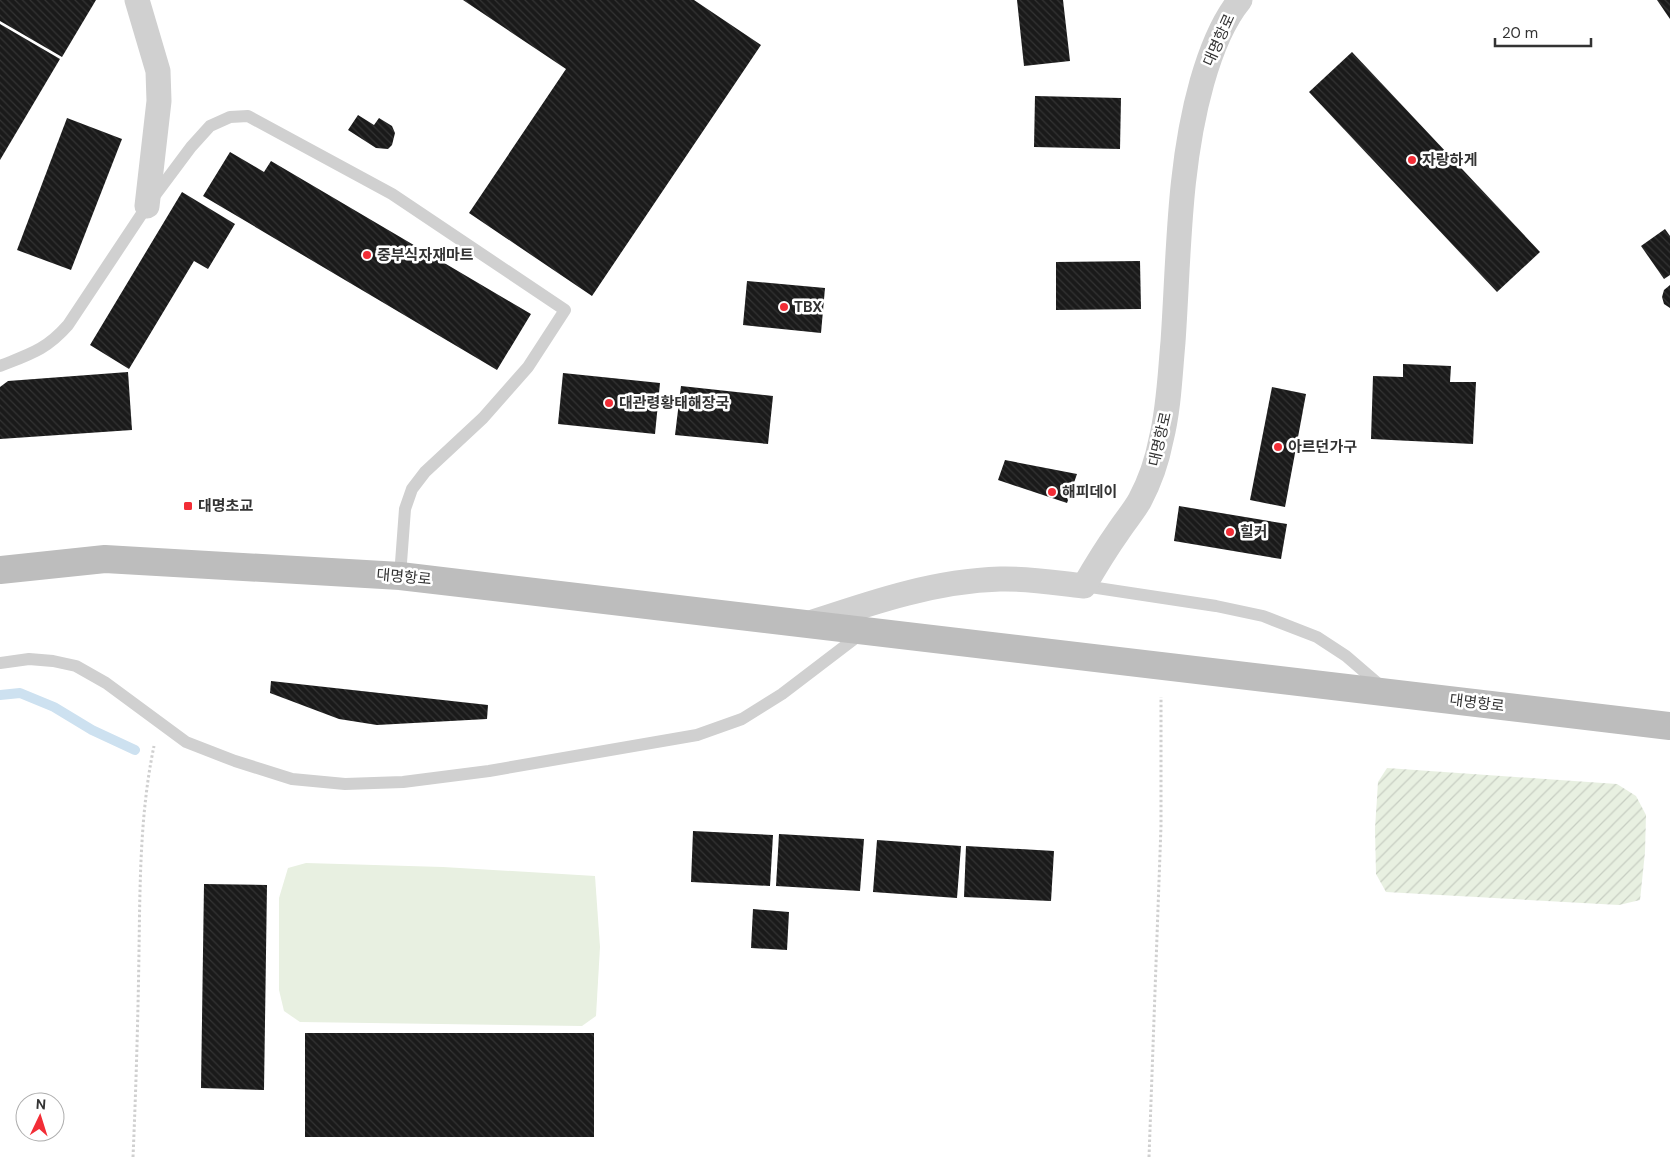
<svg xmlns="http://www.w3.org/2000/svg" width="1670" height="1157" font-family="'DM Sans','Noto Sans KR',sans-serif">
	<style>
		.park { fill: #e8f0e1 }
		.garden { fill: url(#garden-furrows) }
		.lines { fill: none; stroke-linecap: round; stroke-linejoin: round }
		.stream { stroke: #cde1f0; stroke-width: 10 }
		.building { fill: url(#building-back-hatch) }
		.path { stroke: #d0d0d0; stroke-width: 3; stroke-dasharray: 2.5 2.5; stroke-linecap: butt }
		.lane { stroke: #d0d0d0; stroke-width: 12 }
		.street { stroke: #d0d0d0; stroke-width: 25 }
		.secondary { stroke: #bdbdbd; stroke-width: 28 }
		.poi-dot { fill: #f22d36; stroke: #fff; stroke-width: 2 }
		.labels { text-anchor: middle; dominant-baseline: central; stroke-width: 5; stroke-linejoin: round; paint-order: stroke }
		.street-label { font-size: 15px; fill: #333; stroke: #fff }
		.poi-label { font-size: 15px; font-weight: bold; fill: #333; stroke: #fff; text-anchor: start }
	</style>
	<defs>
		<pattern id="garden-furrows" width="10" height="10" patternUnits="userSpaceOnUse" patternTransform="scale(1.25)"><rect width="10" height="10" fill="#e8f0e1"/><path d="M-1 1l2-2M0 10L10 0M9 11l2-2" fill="none" stroke="#c7cec2"/></pattern>
		<pattern id="building-back-hatch" width="6" height="6" patternUnits="userSpaceOnUse" patternTransform="scale(1.25)"><rect width="6" height="6" fill="#1a1a1a"/><path d="M-1 5l2 2M0 0l6 6M5-1l2 2" fill="none" stroke="#333"/></pattern>
	</defs>
	<rect width="100%" height="100%" fill="#fff"/>
	<path class="park" d="M306,863l137,4 152,9 5,71 -4,69 -14,10 -282,-4 -16,-11 -5,-21v-92l9,-30z"/>
	<path class="garden" d="M1387,768l230,16 19,12 10,19 -1,37 -5,48 -21,5 -233,-13 -10,-18 -1,-45 3,-47z"/>
	<g class="lines">
		<path class="stream" d="M0,695l20,-2 34,14 38,23 43,20"/>
	</g>
	<g class="building">
		<path d="M0,0h96l-34,57 -62,-36z"/>
		<path d="M463,0h231l67,45 -169,251 -123,-83 97,-144z"/>
		<path d="M1017,0h46l7,61 -46,5z"/>
		<path d="M1657,0h13v19z"/>
		<path d="M0,24l60,35 -60,101z"/>
		<path d="M1352,52l188,200 -43,40 -188,-200z"/>
		<path d="M1035,96l86,2 -1,51 -86,-2z"/>
		<path d="M358,115l16,10 5,-7 13,8 3,7 -3,12 -4,4 -12,-1 -28,-18z"/>
		<path d="M67,118l55,21 -51,131 -54,-20z"/>
		<path d="M230,152l34,20 7,-11 260,153 -34,56 -294,-174z"/>
		<path d="M182,192l53,32 -27,45 -14,-8 -65,108 -39,-24z"/>
		<path d="M1665,229l5,7v39l-6,4 -23,-33z"/>
		<path d="M1140,261l1,48 -85,1v-48z"/>
		<path d="M747,281l78,7 -4,45 -78,-8z"/>
		<path d="M1670,285v23l-6,-4 -2,-7 2,-7z"/>
		<path d="M1403,364l48,2 -1,16h26l-3,62 -102,-5 2,-63 30,1z"/>
		<path d="M128,372l4,58 -132,9v-52l8,-6z"/>
		<path d="M563,373l97,10 -5,51 -97,-10z"/>
		<path d="M681,386l92,10 -5,48 -93,-9z"/>
		<path d="M1272,387l34,7 -21,113 -35,-7z"/>
		<path d="M1005,460l72,14 -10,29 -69,-23z"/>
		<path d="M1179,506l108,18 -6,35 -107,-18z"/>
		<path d="M271,681l217,24 -1,14 -110,6 -38,-6 -69,-26z"/>
		<path d="M693,831l80,4 -3,51 -79,-4z"/>
		<path d="M779,834l85,5 -4,52 -84,-5z"/>
		<path d="M877,840l84,6 -4,52 -84,-6z"/>
		<path d="M966,846l88,5 -3,50 -87,-4z"/>
		<path d="M204,884l63,1 -3,205 -63,-2z"/>
		<path d="M753,909l36,3 -2,38 -36,-2z"/>
		<rect x="305" y="1033" width="289" height="104"/>
	</g>
	<g class="lines">
		<g class="path">
			<path d="M133,1157c3,-69 5,-137 6,-206 1,-68 1,-138 15,-205"/>
			<path d="M1149,1157l12,-331v-129"/>
		</g>
		<g class="lane">
			<path d="M0,366c30,-12 46,-16 68,-41l79,-119 44,-59 19,-21 20,-9 18,-1 144,78 173,116 -37,57 -45,51 -58,54 -13,17 -7,20 -5,67"/>
			<path d="M1084,586l132,20 47,10 54,21 29,19 36,31"/>
			<path d="M0,663l29,-4 24,2 23,5 30,17 80,59 49,19 57,18 53,5 58,-2 86,-11 208,-36 45,-16 40,-25 80,-61"/>
		</g>
		<g class="street">
			<path d="M137,0l21,71 1,30 -12,105"/>
			<path d="M807,624c63,-21 126,-43 193,-45 28,-1 56,4 84,7 11,-19 22,-37 34,-54 7,-11 16,-21 22,-32 10,-19 17,-39 21,-60 8,-32 9,-66 12,-98 6,-87 5,-175 29,-260 8,-28 19,-59 38,-82"/>
		</g>
		<path class="secondary" d="M0,570l105,-11 295,17 1270,150"/>
	</g>
	<g class="poi-dot">
		<circle cx="1412" cy="160" r="5"/>
		<circle cx="367" cy="255" r="5"/>
		<circle cx="784" cy="307" r="5"/>
		<circle cx="609" cy="403" r="5"/>
		<circle cx="1278" cy="447" r="5"/>
		<circle cx="1052" cy="492" r="5"/>
		<rect x="183" y="501" width="10" height="10" rx="2.5"/>
		<circle cx="1230" cy="532" r="5"/>
	</g>
	<g class="labels">
		<g class="street-label">
			<text transform="translate(1219 40) rotate(-66)">대명항로</text>
			<text transform="translate(1160 439) rotate(-77)">대명항로</text>
			<text transform="translate(404 577) rotate(5)">대명항로</text>
			<text transform="translate(1477 703) rotate(7)">대명항로</text>
		</g>
		<g class="poi-label">
			<text x="1422" y="160">자랑하게</text>
			<text x="377" y="255">중부식자재마트</text>
			<text x="794" y="307">TBX</text>
			<text x="619" y="403">대관령황태해장국</text>
			<text x="1288" y="447">아르던가구</text>
			<text x="1062" y="492">해피데이</text>
			<text x="198" y="506">대명초교</text>
			<text x="1240" y="532">힐커</text>
		</g>
	</g>
	<g transform="translate(40 1117) rotate(4)"><circle r="24" fill="#ffffff" stroke="#adadad"/>
	<path d="M0-4L9 19L0 12L-9 19Z" fill="#f22d36"/>
	<text y="-8" font-size="14" font-weight="bold" text-anchor="middle" fill="#333333">N</text>
	</g>
	<path d="M1495 38v8h96v-8" fill="none" stroke="#333333" stroke-width="2.5"/>
	<text x="1502" y="38" font-size="15" fill="#333333" stroke="#ffffff" stroke-width="4" paint-order="stroke">20 m</text>
</svg>
